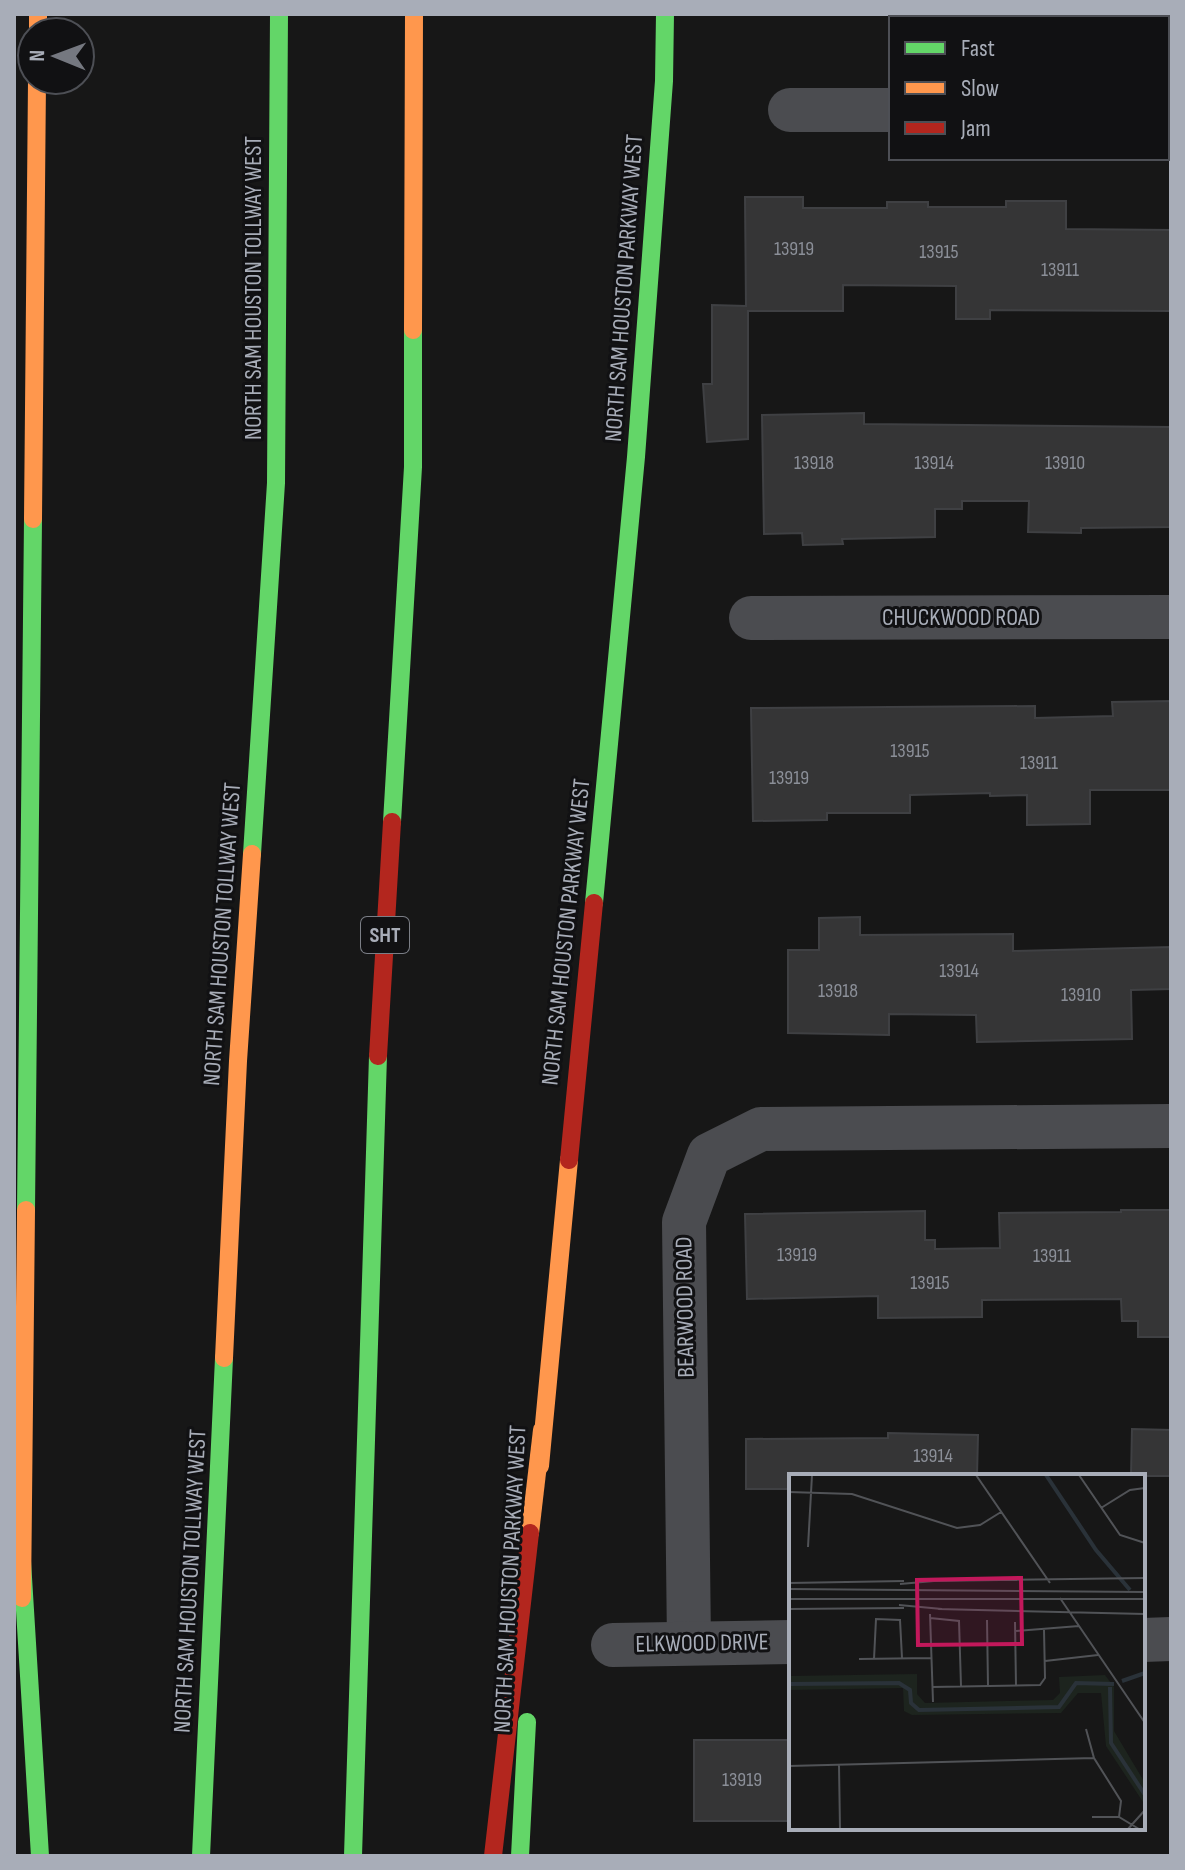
<svg xmlns="http://www.w3.org/2000/svg" width="1185" height="1870" font-family="'Sofia Sans Condensed',sans-serif">
	<style>
		.building { fill: #353536; stroke: #3f4043; stroke-width: 2 }
		.lines { fill: none; stroke-linecap: round; stroke-linejoin: round }
		.street { stroke: #4b4c50; stroke-width: 44 }
		.fast { stroke: #63d668; stroke-width: 18 }
		.slow { stroke: #ff974d; stroke-width: 18 }
		.jam { stroke: #b3261e; stroke-width: 18 }
		.labels { text-anchor: middle; dominant-baseline: central; stroke-width: 6; stroke-linejoin: round; paint-order: stroke }
		.number-label { font-size: 20px; fill: #8b8f98 }
		.shield { fill: #111113; stroke: #7b7e86; stroke-width: 2 }
		.shield-label { font-size: 22px; font-weight: bold; fill: #a8adb8 }
		.street-label { font-size: 24px; fill: #a8adb8; stroke: #111113 }
		.inset-river { fill: none; stroke: #2a3239; stroke-width: 4 }
		.inset-road { fill: none; stroke: #515357; stroke-width: 2 }
		.view { fill: #c2185b; fill-opacity: 0.15; stroke: #c2185b; stroke-width: 4 }
		.inset-edge { fill: none; stroke: #a8adb8; stroke-width: 4 }
	</style>
	<rect width="100%" height="100%" fill="#171717"/>
	<g class="building">
		<path d="M745,197h58v11h84v-6h41v5h78v-6h60v28l105,1v81l-181,-1v9h-34v-33l-113,-1v26h-95v128l-41,3 -4,-58h9v-79l34,1z"/>
		<path d="M864,413v11l307,3v100l-90,1v5l-53,-1 1,-31h-67v8h-27v28l-93,2 1,5 -40,1 -1,-12 -38,1 -2,-119z"/>
		<path d="M1171,701v89h-81v34l-63,1v-30l-37,1v-3l-80,2v18h-83v7l-74,1 -2,-113 284,-2v12l78,-2 -1,-14z"/>
		<path d="M860,917v18l153,-1v17l158,-4v42l-40,1 1,49 -155,3 -1,-27 -87,-1v21l-101,-2v-83h31v-32z"/>
		<path d="M1121,1210h50v127h-33v-16h-16l-1,-22 -139,1v17l-104,1v-22l-131,3 -2,-85 180,-3v29h10v9l65,-1 -1,-35 122,-1z"/>
		<path d="M1132,1429l39,1v46h-40z"/>
		<path d="M888,1433l90,2 -1,41h-186v13h-45v-50l142,-1z"/>
		<rect x="694" y="1740" width="97" height="81"/>
	</g>
	<g class="lines">
		<g class="street">
			<path d="M957,14v4"/>
			<path d="M1167,109h4"/>
			<path d="M790,110h101"/>
			<path d="M751,618l420,-1"/>
			<path d="M1143,1640l28,-1"/>
			<path d="M689,1643l-5,-421 25,-67 52,-26 410,-3"/>
			<path d="M613,1645l178,-3"/>
		</g>
		<g class="fast">
			<path d="M392,822l21,-355v-137"/>
			<path d="M252,854l24,-371 3,-469"/>
			<path d="M594,903l42,-446 28,-376 1,-67"/>
			<path d="M26,1210l7,-691"/>
			<path d="M22,1561l18,295"/>
			<path d="M201,1856l23,-498"/>
			<path d="M353,1856l25,-800"/>
			<path d="M520,1856l7,-134"/>
		</g>
		<g class="slow">
			<path d="M38,14v18"/>
			<path d="M413,330l1,-316"/>
			<path d="M33,519l4,-439"/>
			<path d="M224,1358l14,-297 14,-207"/>
			<path d="M540,1466l29,-306"/>
			<path d="M530,1533l12,-103"/>
			<path d="M22,1598l4,-388"/>
		</g>
		<g class="jam">
			<path d="M378,1056l14,-234"/>
			<path d="M569,1160l25,-257"/>
			<path d="M493,1856l37,-323"/>
		</g>
	</g>
	<g class="labels">
		<g class="number-label">
			<text x="794" y="249">13919</text>
			<text x="939" y="252">13915</text>
			<text x="1060" y="270">13911</text>
			<text x="814" y="463">13918</text>
			<text x="934" y="463">13914</text>
			<text x="1065" y="463">13910</text>
			<text x="910" y="751">13915</text>
			<text x="1039" y="763">13911</text>
			<text x="789" y="778">13919</text>
			<text x="959" y="971">13914</text>
			<text x="838" y="991">13918</text>
			<text x="1081" y="995">13910</text>
			<text x="797" y="1255">13919</text>
			<text x="1052" y="1256">13911</text>
			<text x="930" y="1283">13915</text>
			<text x="933" y="1456">13914</text>
			<text x="742" y="1780">13919</text>
		</g>
		<rect class="shield" x="361" y="917" width="48" height="36" rx="6"/>
		<g class="shield-label">
			<text x="385" y="935">SHT</text>
		</g>
		<g class="street-label">
			<text transform="translate(253 288) rotate(-90)">NORTH SAM HOUSTON TOLLWAY WEST</text>
			<text transform="translate(624 288) rotate(-86)">NORTH SAM HOUSTON PARKWAY WEST</text>
			<text x="961" y="617">CHUCKWOOD ROAD</text>
			<text transform="translate(566 932) rotate(-84)">NORTH SAM HOUSTON PARKWAY WEST</text>
			<text transform="translate(222 934) rotate(-86)">NORTH SAM HOUSTON TOLLWAY WEST</text>
			<text transform="translate(685 1307) rotate(-91)">BEARWOOD ROAD</text>
			<text transform="translate(510 1579) rotate(-87)">NORTH SAM HOUSTON PARKWAY WEST</text>
			<text transform="translate(190 1581) rotate(-87)">NORTH SAM HOUSTON TOLLWAY WEST</text>
			<text transform="translate(702 1643) rotate(-1)">ELKWOOD DRIVE</text>
		</g>
	</g>
	<g transform="translate(789 1474)">
		<rect width="356" height="356" fill="#171717"/>
		<path d="M128,200v20l8,9 128,-3 7,-7 -1,-16 46,-2 9,12v44l31,52v22l-39,-59 -5,-53h-23l-17,20 -149,2 -8,-4 -1,-23 -114,2v-14z" fill="#1d241e"/>
		<path class="inset-river" d="M257,1l50,75 34,40M333,207l23,-8M0,210l110,-1 11,7 1,13 8,7 140,-3 17,-24 38,1M321,213l1,56 34,52"/>
		<path class="inset-road" d="M187,1l74,108M290,1l41,60 25,8M0,18l63,2 105,34 23,-3 21,-13M312,34l29,-18 15,-2M19,73l4,-72M141,107l215,-3M0,109l115,-2M111,110l34,-3M0,115l356,3M271,124l85,125M0,125h356M110,131l43,4M0,135l115,-1M149,135l207,5M141,140l3,88M141,144l29,3 2,65M198,146l1,66M226,148l1,64M226,157l64,-5M70,185l72,-1M85,185l2,-40 24,1 2,38M256,187l53,-6M143,213l108,-2 5,-7 -1,-48M297,255l8,29 27,43 -2,16M50,291l1,64M0,292l305,-8M303,343h27l20,12M339,355l17,-19"/>
		<path class="view" d="M232,104l1,66 -104,1 -1,-65z"/>
		<rect width="356" height="356" class="inset-edge"/>
	</g>
	<rect width="1185" height="1870" fill="none" stroke="#a8adb8" stroke-width="32"/>
	<rect x="889" y="16" width="280" height="144" fill="#111113" stroke="#4d4f55" stroke-width="2"/>
	<rect x="905" y="42" width="40" height="12" fill="#63d668" stroke="#4d4f55" stroke-width="2"/>
	<text x="961" y="56" font-size="24" fill="#a8adb8">Fast</text>
	<rect x="905" y="82" width="40" height="12" fill="#ff974d" stroke="#4d4f55" stroke-width="2"/>
	<text x="961" y="96" font-size="24" fill="#a8adb8">Slow</text>
	<rect x="905" y="122" width="40" height="12" fill="#b3261e" stroke="#4d4f55" stroke-width="2"/>
	<text x="961" y="136" font-size="24" fill="#a8adb8">Jam</text>
	<g transform="translate(56 56) rotate(271)"><circle r="38" fill="#111113" stroke="#4d4f55" stroke-width="2"/>
	<path d="M0-6L14 30L0 20L-14 30Z" fill="#757880"/>
	<text y="-12" font-size="22" font-weight="bold" text-anchor="middle" fill="#a8adb8">N</text>
	</g>
</svg>
